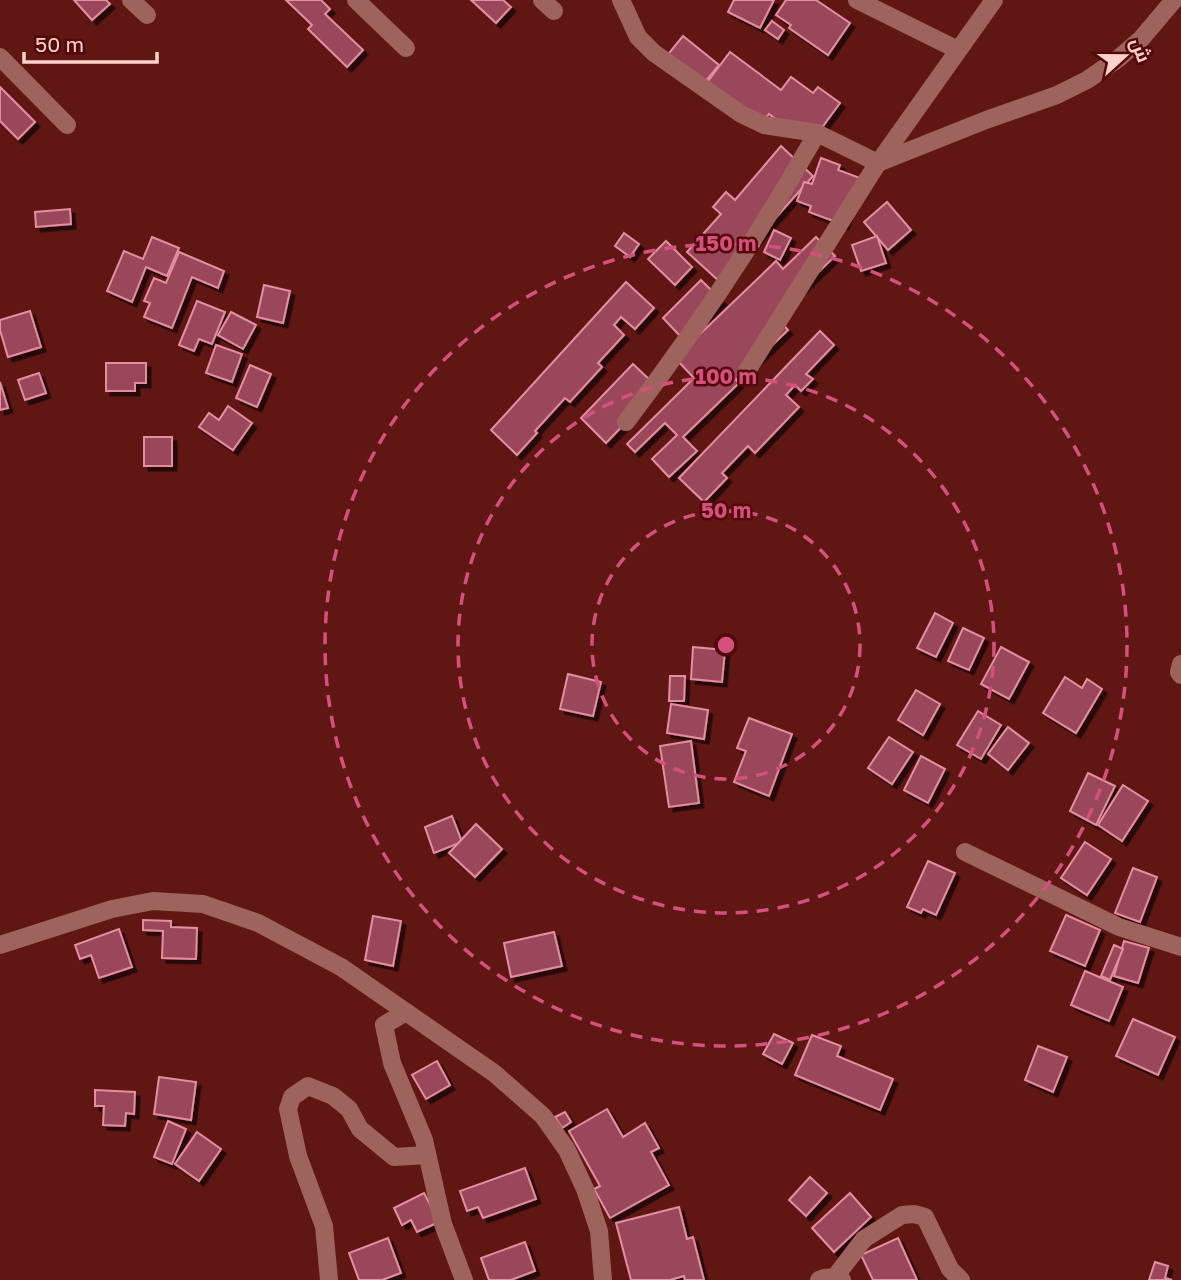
<svg xmlns="http://www.w3.org/2000/svg" width="1181" height="1280" font-family="'Golos Text',Cairo,sans-serif">
	<style>
		.building { fill: #9a465b; stroke: #e48ea0; stroke-width: 2; filter: url(#shadow) }
		.lines { fill: none; stroke-linecap: round; stroke-linejoin: round }
		.minor { stroke: #9e635c; stroke-width: 18 }
		.ring { fill: none; stroke: #d4507d; stroke-width: 3.5; stroke-dasharray: 12 9 }
		.centre { fill: #d4507d; stroke: #53090a; stroke-width: 3.5 }
		.ring-label { font-size: 21px; text-anchor: middle; font-weight: bold; fill: #d4507d; stroke: #53090a; stroke-width: 5; stroke-linejoin: round; paint-order: stroke }
	</style>
	<defs>
		<filter id="shadow"><feDropShadow dx="4.5" dy="4.5" stdDeviation="0" flood-color="#0009"/></filter>
	</defs>
	<rect width="100%" height="100%" fill="#601714"/>
	<g class="building">
		<path d="M74,0h32l4,4 -18,16z"/>
		<path d="M286,0h35l9,9 -5,5 38,36 -16,17 -39,-38 4,-4z"/>
		<path d="M471,0h32l8,7 -15,16z"/>
		<path d="M734,0h40l-14,28 -32,-16z"/>
		<path d="M786,0h30l34,23 -22,32 -39,-27 2,-3 -15,-10z"/>
		<path d="M772,21l12,9 -6,9 -13,-9z"/>
		<path d="M683,36l36,29 -18,22 -36,-29z"/>
		<path d="M730,52l51,38 10,-13 22,16 5,-6 22,16 -25,34 -27,-8 -19,-15 -8,10 -55,-40z"/>
		<path d="M0,87l35,35 -17,17 -18,-18z"/>
		<path d="M781,146l32,30 -94,105 -32,-29 34,-38 -8,-7 13,-15 9,8z"/>
		<path d="M821,158l19,7 -2,5 22,8 -16,47 -35,-13 2,-6 -14,-5 7,-19 8,2z"/>
		<path d="M887,202l24,28 -23,20 -24,-28z"/>
		<path d="M70,209l1,15 -35,3 -1,-15z"/>
		<path d="M774,230l17,8 -11,22 -16,-8z"/>
		<path d="M624,233l15,11 -9,13 -15,-11z"/>
		<path d="M877,236l9,27 -25,8 -9,-26z"/>
		<path d="M152,237l27,11 -12,28 -21,-9 -14,35 -25,-11 17,-40 19,8z"/>
		<path d="M816,237l19,19 -61,59 14,15 -52,50 3,3 -56,54 14,14 -28,26 -17,-18 25,-24 -12,-12 -30,29 -8,-8 67,-66 -19,-20 101,-97 7,8z"/>
		<path d="M666,241l26,26 -17,18 -27,-26z"/>
		<path d="M179,252l45,19 -6,17 -26,-11 -20,51 -28,-11 6,-14 -6,-2 10,-23 12,5z"/>
		<path d="M701,280l21,21 -39,38 -20,-21z"/>
		<path d="M626,282l28,26 -19,21 -14,-12 -7,8 10,10 -26,28 4,4 -32,35 -5,-4 -30,33 2,2 -20,22 -26,-25z"/>
		<path d="M264,285l26,6 -7,32 -26,-6z"/>
		<path d="M197,301l28,11 -13,32 -13,-5 -5,12 -15,-6z"/>
		<path d="M30,311l11,36 -33,10 -8,-27v-10z"/>
		<path d="M231,312l25,13 -13,24 -25,-14z"/>
		<path d="M820,331l14,14 -28,29 7,5 -12,12 -6,-6 -9,10 13,12 -44,46 -7,-7 -26,27 5,5 -23,24 -25,-24z"/>
		<path d="M216,345l26,9 -10,28 -26,-9z"/>
		<path d="M106,363h40v20h-11v8h-29z"/>
		<path d="M633,364l21,20 -19,29 -29,30 -25,-25z"/>
		<path d="M250,365l21,9 -14,33 -21,-9z"/>
		<path d="M39,373l7,20 -21,7 -7,-20z"/>
		<path d="M0,382l8,26 -8,2z"/>
		<path d="M228,406l24,17 -19,27 -34,-23 10,-14 10,7z"/>
		<rect x="144" y="437" width="28" height="29"/>
		<path d="M935,613l18,10 -17,34 -19,-9z"/>
		<path d="M963,628l21,10 -15,32 -21,-9z"/>
		<path d="M693,647l32,3 -3,32 -31,-3z"/>
		<path d="M1001,647l28,15 -20,37 -28,-15z"/>
		<path d="M568,674l33,8 -8,34 -33,-7z"/>
		<path d="M670,676h15l-1,25h-15z"/>
		<path d="M1065,677l17,11 5,-9 15,10 -26,44 -33,-20z"/>
		<path d="M916,690l24,14 -17,31 -25,-15z"/>
		<path d="M671,704l37,6 -4,29 -37,-6z"/>
		<path d="M978,711l23,14 -20,34 -24,-14z"/>
		<path d="M749,718l43,16 -23,62 -35,-14 12,-31 -9,-3z"/>
		<path d="M1008,727l21,16 -21,27 -20,-16z"/>
		<path d="M889,737l24,15 -21,32 -24,-16z"/>
		<path d="M691,741l8,62 -30,4 -9,-61z"/>
		<path d="M921,756l24,13 -17,34 -24,-13z"/>
		<path d="M1088,773l27,13 -19,39 -26,-14z"/>
		<path d="M1123,785l25,16 -26,40 -24,-16z"/>
		<path d="M452,816l10,26 -28,11 -9,-26z"/>
		<path d="M476,824l26,25 -27,28 -26,-24z"/>
		<path d="M1085,842l26,17 -24,36 -26,-17z"/>
		<path d="M928,861l27,12 -19,42 -13,-6 -2,4 -14,-6z"/>
		<path d="M1133,868l24,9 -17,45 -25,-9z"/>
		<path d="M1066,915l34,15 -15,36 -35,-15z"/>
		<path d="M373,916l28,5 -8,45 -28,-6z"/>
		<path d="M143,920l28,1v6l26,1 -1,31 -34,-1 1,-27 -20,-1z"/>
		<path d="M119,929l13,38 -33,11 -8,-23 -11,4 -5,-14z"/>
		<path d="M554,932l8,34 -51,11 -7,-34z"/>
		<path d="M1124,941l25,7 -11,35 -24,-7z"/>
		<path d="M1114,945l9,4 -13,31 -9,-4z"/>
		<path d="M1085,971l38,16 -14,34 -38,-16z"/>
		<path d="M1133,1019l42,18 -17,38 -42,-19z"/>
		<path d="M774,1034l19,9 -11,21 -19,-10z"/>
		<path d="M812,1035l29,11 -4,10 56,23 -13,31 -85,-35z"/>
		<path d="M1038,1046l29,11 -14,35 -28,-12z"/>
		<path d="M437,1061l13,24 -24,14 -14,-24z"/>
		<path d="M159,1077l37,5 -5,38 -37,-6z"/>
		<path d="M95,1090l40,2 -1,22 -8,-1 -1,13 -22,-1 1,-19h-9z"/>
		<path d="M607,1109l16,28 22,-14 14,25 -8,4 18,33 -59,33 -16,-29 6,-3 -31,-55z"/>
		<path d="M565,1112l6,10 -9,6 -7,-11z"/>
		<path d="M168,1121l18,8 -14,35 -18,-7z"/>
		<path d="M197,1132l24,17 -22,32 -24,-17z"/>
		<path d="M525,1168l11,31 -53,19 -5,-11 -11,4 -7,-20z"/>
		<path d="M810,1177l17,16 -21,23 -17,-16z"/>
		<path d="M424,1193l15,29 -22,10 -6,-12 -9,5 -8,-17z"/>
		<path d="M850,1193l21,24 -37,35 -22,-24z"/>
		<path d="M679,1207l8,32 6,-2 11,43h-19l-1,-4 -14,4h-39l-15,-57z"/>
		<path d="M388,1238l13,35 -19,7h-23l-10,-27z"/>
		<path d="M898,1238l19,42h-44l-12,-25z"/>
		<path d="M525,1242l10,29 -24,9h-22l-8,-22z"/>
		<path d="M1155,1262l13,4 -3,12 7,2h-23z"/>
	</g>
	<g class="lines">
		<g class="minor">
			<path d="M131,0l16,15"/>
			<path d="M356,0l50,48"/>
			<path d="M542,0l12,11"/>
			<path d="M621,0l17,37 16,16 87,61 23,11 53,8 61,30 108,-43 71,-25 30,-15 32,-22 22,-19 33,-39"/>
			<path d="M857,0l101,50"/>
			<path d="M0,57l67,68"/>
			<path d="M747,371l127,-202 120,-169"/>
			<path d="M626,422c70,-92 134,-188 191,-289"/>
			<path d="M1181,664l-2,8 2,3"/>
			<path d="M965,852l154,75 62,20"/>
			<path d="M0,945l112,-36 41,-8 50,3 55,19 83,44 153,106 49,43 24,34 18,39 14,42 4,49"/>
			<path d="M406,1012l-22,13 8,38 32,77 19,84 21,56"/>
			<path d="M835,1277l29,-38 38,-24 12,-1 11,3 25,52 11,11"/>
			<path d="M329,1280l-5,-54 -26,-70 -10,-47 4,-12 16,-11 25,10 16,13 11,20 34,28 33,-2"/>
			<path d="M819,1280c8,-4 15,-3 23,0"/>
		</g>
	</g>
	<g class="ring">
		<circle cx="726" cy="645" r="134"/>
		<circle cx="726" cy="645" r="268"/>
		<circle cx="726" cy="645" r="401"/>
	</g>
	<circle cx="726" cy="645" r="10" class="centre"/>
	<g class="ring-label">
		<text x="726" y="251">150 m</text>
		<text x="726" y="384">100 m</text>
		<text x="726" y="518">50 m</text>
	</g>
	<g transform="translate(1125 56) rotate(69)" stroke="#53090a" stroke-width="5" paint-order="stroke">
	<path d="M0-5L12 26L0 18L-12 26Z" fill="#ffd1cb"/>
	<text y="-10" font-size="19" font-weight="bold" text-anchor="middle" fill="#ffd1cb">ش</text>
	</g>
	<path d="M24 52v10h133v-10" fill="none" stroke="#ffd1cb" stroke-width="3.5"/>
	<text x="35" y="52" font-size="21" fill="#ffd1cb" stroke="#53090a" stroke-width="5" paint-order="stroke">50 m</text>
</svg>
